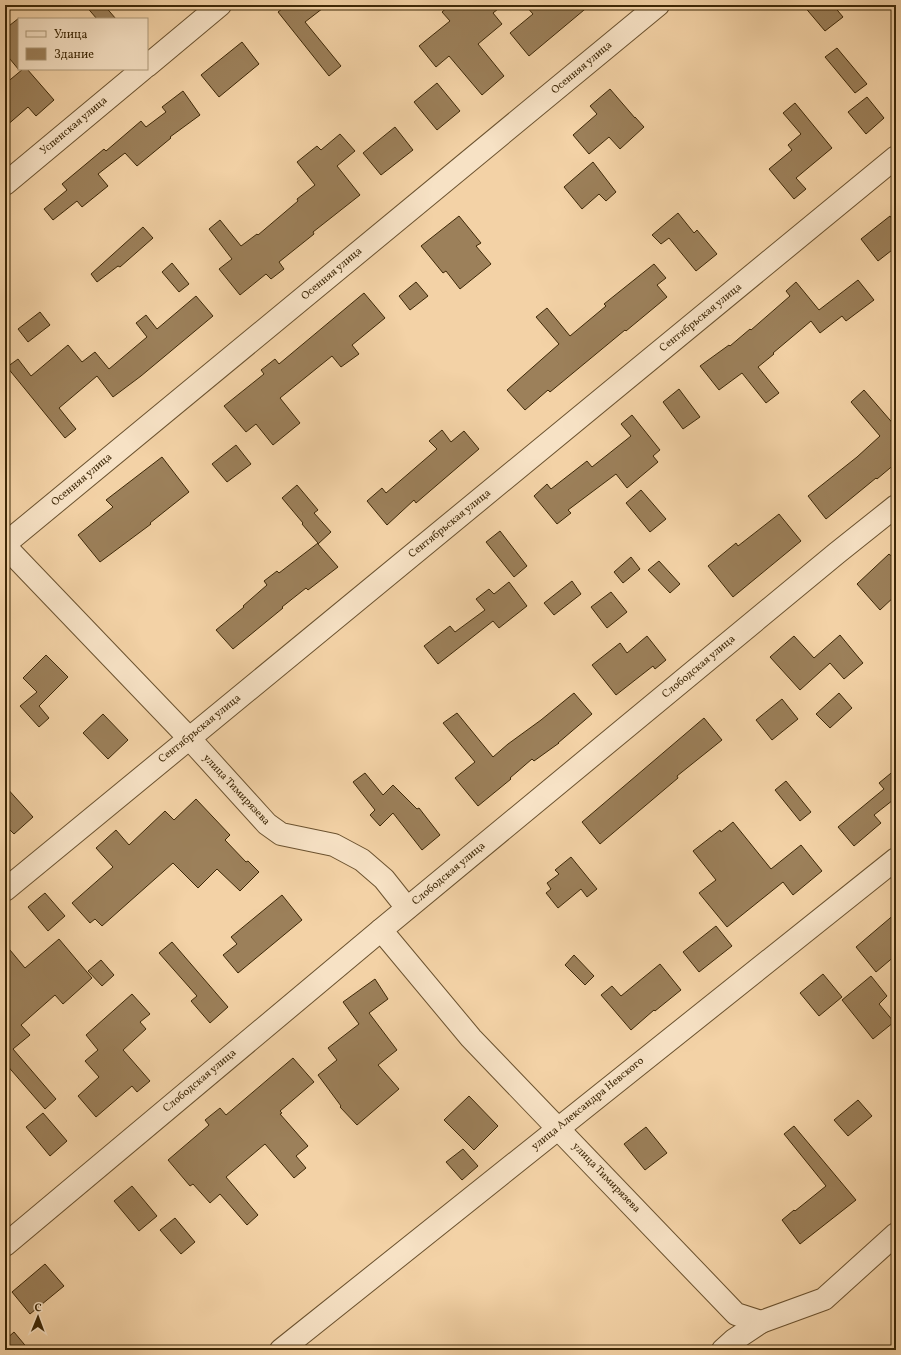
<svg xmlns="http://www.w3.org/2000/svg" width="901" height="1355" font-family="Vollkorn,serif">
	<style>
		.building { fill: #9c805a; stroke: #3e2807 }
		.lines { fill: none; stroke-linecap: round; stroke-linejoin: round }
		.minor-casing { stroke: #6b522f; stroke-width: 24 }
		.minor { stroke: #f7e2c5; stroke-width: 22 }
		.labels { text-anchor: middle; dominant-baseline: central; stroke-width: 3; stroke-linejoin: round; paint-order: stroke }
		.street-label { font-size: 11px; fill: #3e2807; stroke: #f7e2c5 }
	</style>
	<rect width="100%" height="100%" fill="#f3d2a6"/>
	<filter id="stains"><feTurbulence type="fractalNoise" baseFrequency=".005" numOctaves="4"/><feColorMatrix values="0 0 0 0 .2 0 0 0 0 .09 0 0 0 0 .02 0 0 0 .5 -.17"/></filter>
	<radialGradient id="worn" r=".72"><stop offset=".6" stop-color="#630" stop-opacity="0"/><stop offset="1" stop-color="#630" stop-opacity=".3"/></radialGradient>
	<g class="building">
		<path d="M85,5h19l12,14h-19z"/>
		<path d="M287,5h40l-22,17 36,44 -12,10 -51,-64z"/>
		<path d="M450,5h53l-10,8 9,11 -24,20 26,32 -22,19 -33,-39 -13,11 -17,-21 31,-25 -8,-9z"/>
		<path d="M525,5h65l-61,51 -19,-23 23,-19z"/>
		<path d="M803,5h30l10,12 -18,14z"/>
		<path d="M19,18v52l-14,-17v-24z"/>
		<path d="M242,42l17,22 -40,33 -18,-22z"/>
		<path d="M837,48l30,36 -12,9 -30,-36z"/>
		<path d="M23,69h4l27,31 -18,16 -8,-9 -23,20v-43z"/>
		<path d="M437,83l23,28 -23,19 -23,-28z"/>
		<path d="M610,89l25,29v-1l9,10 -24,22 -11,-12 -20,17 -16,-19 24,-21 -7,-8z"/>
		<path d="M183,91l17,24 -30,22 1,1 -34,28 -12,-13 -27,21 10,12 -26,21 -5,-6 -24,19 -9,-11 23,-19 -5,-6 42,-35 2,2 35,-30 5,6 20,-15 -4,-5z"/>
		<path d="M867,97l17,21 -18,16 -18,-22z"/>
		<path d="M795,103l37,45 -36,30 10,11 -12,10 -25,-30 23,-19 -4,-5 13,-11 -18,-21z"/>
		<path d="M395,127l18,23 -32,25 -18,-22z"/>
		<path d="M340,134l15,17 -18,15 23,29 -47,37 1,2 -35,28 5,7 -13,10 -5,-5 -26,21 -21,-26 13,-10 -23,-30 11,-9 21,26 16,-12 1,1 40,-34 -1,-2 18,-14 -18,-23 20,-16 4,4z"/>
		<path d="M593,162l23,30 -10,9 -7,-7 -17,15 -18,-22z"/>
		<path d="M678,213l16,20 3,-3 20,24 -21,17 -27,-33 -8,6 -9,-9z"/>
		<path d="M459,216l22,27 -5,3 15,18 -31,25 -14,-18 -3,2 -22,-27z"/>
		<path d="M890,216l6,8v23l-18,14 -17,-22z"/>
		<path d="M143,227l10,11 -33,29 -2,-1 -21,16 -6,-8z"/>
		<path d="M172,263l17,21 -10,8 -17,-20z"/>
		<path d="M654,264l12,14 -9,7 10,12 -41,34 -1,-1 -75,62 -2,-2 -23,20 -18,-20 52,-46 -23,-27 11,-9 23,28 36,-30 -2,-2z"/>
		<path d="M858,280l16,20 -28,21 -4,-5 -22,17 -9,-12 -38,32 1,1 -16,13 21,26 -13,10 -24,-30 -23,17 -19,-24 29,-21 1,1 20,-17 1,1 39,-34 -4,-5 10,-9 23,28z"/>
		<path d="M416,282l12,14 -18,14 -11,-14z"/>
		<path d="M364,293l21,25 -33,27 7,9 -18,13 -9,-11 -52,42 20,25 -27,22 -17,-21 -10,8 -22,-26 40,-32 -3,-4 14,-11 4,5z"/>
		<path d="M196,296l17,20 -72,60 -28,21 -16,-21 -38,32 17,21 -11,9 -58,-71 11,-8 13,17 37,-31 14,17 13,-10 14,17 38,-32 -11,-14 10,-8 11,14z"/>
		<path d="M40,312l10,13 -22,17 -10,-13z"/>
		<path d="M679,389l21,28 -17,12 -20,-27z"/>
		<path d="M864,390l32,37v36l-19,16 -1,-1 -50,41 -18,-23 49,-39 23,-21 -29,-34z"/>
		<path d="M632,415l28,35 -7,6 5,6 -31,26 -11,-14 -48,36 3,3 -14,11 -23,-28 13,-12 4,5 36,-28 5,6 39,-31 -10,-12z"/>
		<path d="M442,430l9,12 13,-11 15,18 -63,54 -2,-3 -27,25 -20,-24 15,-13 4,5 51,-44 -8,-8z"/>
		<path d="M236,445l15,19 -24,18 -15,-18z"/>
		<path d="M162,457l27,35 -39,31 1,1 -51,38 -22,-27 35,-28 -7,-7z"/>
		<path d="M297,485l21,25 -4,3 17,19 -13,12 20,23 -30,23 -2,-2 -24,19 1,1 -50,41 -17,-19 28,-23 -1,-1 24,-21 -3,-4 13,-10 2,2 39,-30 -16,-19 1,-1 -21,-25z"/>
		<path d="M641,490l25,29 -16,13 -24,-29z"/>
		<path d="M779,514l22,27 -68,56 -25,-31 28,-23 2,3z"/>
		<path d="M500,531l27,35 -13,11 -28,-35z"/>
		<path d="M889,554l7,6v35l-16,15 -23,-26z"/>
		<path d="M631,557l9,12 -17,14 -9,-11z"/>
		<path d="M659,561l21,23 -10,9 -22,-23z"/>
		<path d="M572,581l9,13 -27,21 -10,-12z"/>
		<path d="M509,582l18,24 -28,22 -6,-7 -55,43 -14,-18 26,-20 5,6 30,-22 -9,-11 13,-10 5,5z"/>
		<path d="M611,592l16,20 -20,16 -16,-21z"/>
		<path d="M840,635l23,28 -19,16 -14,-16 -30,27 -30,-33 24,-21 20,22z"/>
		<path d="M647,636l19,24 -11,9 -2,-3 -37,29 -24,-30 28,-22 7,10z"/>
		<path d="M46,655l22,22 -29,29 10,12 -10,9 -19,-21 17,-14 -14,-14z"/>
		<path d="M574,693l18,21 -34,29h1l-25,18 -2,-2 -22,19 1,1 -33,27 -23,-28 20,-16 -32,-39 14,-10 36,44 15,-13 33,-24z"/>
		<path d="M839,693l13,15 -22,20 -14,-14z"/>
		<path d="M782,699l16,20 -26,21 -16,-20z"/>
		<path d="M103,714l25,26 -20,19 -25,-26z"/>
		<path d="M704,718l18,22 -45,36 1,2 -78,66 -18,-22z"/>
		<path d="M896,769v35l-3,-4 -19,15 7,8 -27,23 -16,-19 46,-38 -5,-6z"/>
		<path d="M365,773l18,22 10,-10 24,24 2,-1 21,27 -18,15 -29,-37 -13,13 -10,-11 5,-5 -22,-28z"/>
		<path d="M786,781l25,31 -11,9 -25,-31z"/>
		<path d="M5,786l28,31 -19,17 -9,-9z"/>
		<path d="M196,799l34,36 -5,5 21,22 2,-1 11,11 -19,19 -23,-22 -19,19 -25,-25 -71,63 -7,-7 -5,4 -18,-20 41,-36 -17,-19 20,-18 13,15 36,-34 9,9z"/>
		<path d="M733,822l38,47 30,-24 21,26 -29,24 -10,-13 -56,45 -28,-34 17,-13 -23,-29 27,-21 1,2z"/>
		<path d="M571,857l26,32 -10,8 -6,-8 -23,19 -12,-15 5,-4 -4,-6 12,-9 -4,-4z"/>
		<path d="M45,893l20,23 -17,15 -20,-24z"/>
		<path d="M282,895l20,25 -64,53 -15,-18 14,-11 -6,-7z"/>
		<path d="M896,913v42l-20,17 -20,-25z"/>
		<path d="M716,926l16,20 -33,26 -16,-20z"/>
		<path d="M59,939l33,39 -29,26 -8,-9 -34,30 9,10 -17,14 43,50 -11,10 -40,-46v-119l20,24z"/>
		<path d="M172,942l56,65 -18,16 -19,-22 6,-5 -38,-43z"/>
		<path d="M574,955l20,21 -9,9 -20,-20z"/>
		<path d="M101,960l13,15 -12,11 -14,-15z"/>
		<path d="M660,964l21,26 -26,21 -1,-1 -23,20 -30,-35 11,-9 9,10z"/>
		<path d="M823,974l19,23 -23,19 -19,-23z"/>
		<path d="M871,976l16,20 -8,8 15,18 -21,17 -31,-39z"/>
		<path d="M375,979l13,20 -19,14 28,37 -19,15 21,24 -42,36 -17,-18 1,-1 -23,-31 19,-15 -9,-12 31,-24 -16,-22z"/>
		<path d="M132,994l18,20 -10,8 6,7 -23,21 27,31 -13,11 -5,-6 -36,31 -18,-21 21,-19 -14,-16 13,-11 -12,-15z"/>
		<path d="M293,1058l21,24 -34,29 2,2 -2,1 28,32 -12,10 10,12 -12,10 -29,-34 -39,33 32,38 -11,10 -27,-31 -10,9 -17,-19 -3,2 -22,-26 41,-35 -4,-5 15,-12 6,7z"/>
		<path d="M469,1096l29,30 -24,24 -30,-30z"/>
		<path d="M858,1100l14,16 -24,20 -14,-16z"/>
		<path d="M43,1113l24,28 -17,15 -24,-29z"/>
		<path d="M794,1126l62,74 -56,44 -18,-24 12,-10 1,1 31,-25 -42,-52z"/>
		<path d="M646,1127l21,26 -22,17 -21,-26z"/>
		<path d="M463,1149l15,17 -16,14 -16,-18z"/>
		<path d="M132,1186l25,30 -18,15 -25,-30z"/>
		<path d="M175,1218l20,24 -14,12 -21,-24z"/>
		<path d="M45,1264l19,22 -34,28 -18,-22z"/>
		<path d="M14,1332l15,18h-24v-10z"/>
	</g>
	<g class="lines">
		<g class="minor-casing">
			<g id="minor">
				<path d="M147,66l73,-61"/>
				<path d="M5,184l138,-115"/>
				<path d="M5,544l653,-539"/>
				<path d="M5,546l184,192 78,86 14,10 53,11 28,15 22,19 23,29"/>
				<path d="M5,890l891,-733"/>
				<path d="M381,930l90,108 265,276 25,8"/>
				<path d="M5,1245l376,-315 456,-377 59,-47"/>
				<path d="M281,1350l615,-491"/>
				<path d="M723,1350l11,-10 27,-18 63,-23 72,-65"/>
			</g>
		</g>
		<use href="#minor" class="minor"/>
	</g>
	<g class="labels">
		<g class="street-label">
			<text transform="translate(582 68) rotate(-40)">Осенняя улица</text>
			<text transform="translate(74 126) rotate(-40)">Успенская улица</text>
			<text transform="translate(332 274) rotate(-40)">Осенняя улица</text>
			<text transform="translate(701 318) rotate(-39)">Сентябрьская улица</text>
			<text transform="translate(82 480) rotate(-40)">Осенняя улица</text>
			<text transform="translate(450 524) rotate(-39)">Сентябрьская улица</text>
			<text transform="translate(699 667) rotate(-40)">Слободская улица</text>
			<text transform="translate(200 729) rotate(-39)">Сентябрьская улица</text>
			<text transform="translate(236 790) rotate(47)">улица Тимирязева</text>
			<text transform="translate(449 874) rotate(-40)">Слободская улица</text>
			<text transform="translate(200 1081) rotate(-40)">Слободская улица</text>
			<text transform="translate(588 1104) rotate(-39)">улица Александра Невского</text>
			<text transform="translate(606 1178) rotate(46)">улица Тимирязева</text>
		</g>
	</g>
	<rect width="901" height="1355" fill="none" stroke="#f3d2a6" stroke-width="20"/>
	<rect x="6" y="6" width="889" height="1343" fill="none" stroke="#3e2807" stroke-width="2"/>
	<rect x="10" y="10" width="881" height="1335" fill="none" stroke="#3e2807"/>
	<rect x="18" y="18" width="130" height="52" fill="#f7e2c5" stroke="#ad9879"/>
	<rect x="26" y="31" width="20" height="6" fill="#f7e2c5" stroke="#ad9879"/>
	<text x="54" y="38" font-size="12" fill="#3e2807">Улица</text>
	<rect x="26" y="48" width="20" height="12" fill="#9c805a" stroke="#ad9879"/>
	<text x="54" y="58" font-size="12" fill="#3e2807">Здание</text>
	<g transform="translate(38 1317) rotate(1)" stroke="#f7e2c5" stroke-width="3" paint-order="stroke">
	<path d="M0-3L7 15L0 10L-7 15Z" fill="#3e2807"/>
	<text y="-6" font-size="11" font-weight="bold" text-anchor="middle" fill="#3e2807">С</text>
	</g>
	<rect width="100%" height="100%" filter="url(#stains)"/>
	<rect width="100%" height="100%" fill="url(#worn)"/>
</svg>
